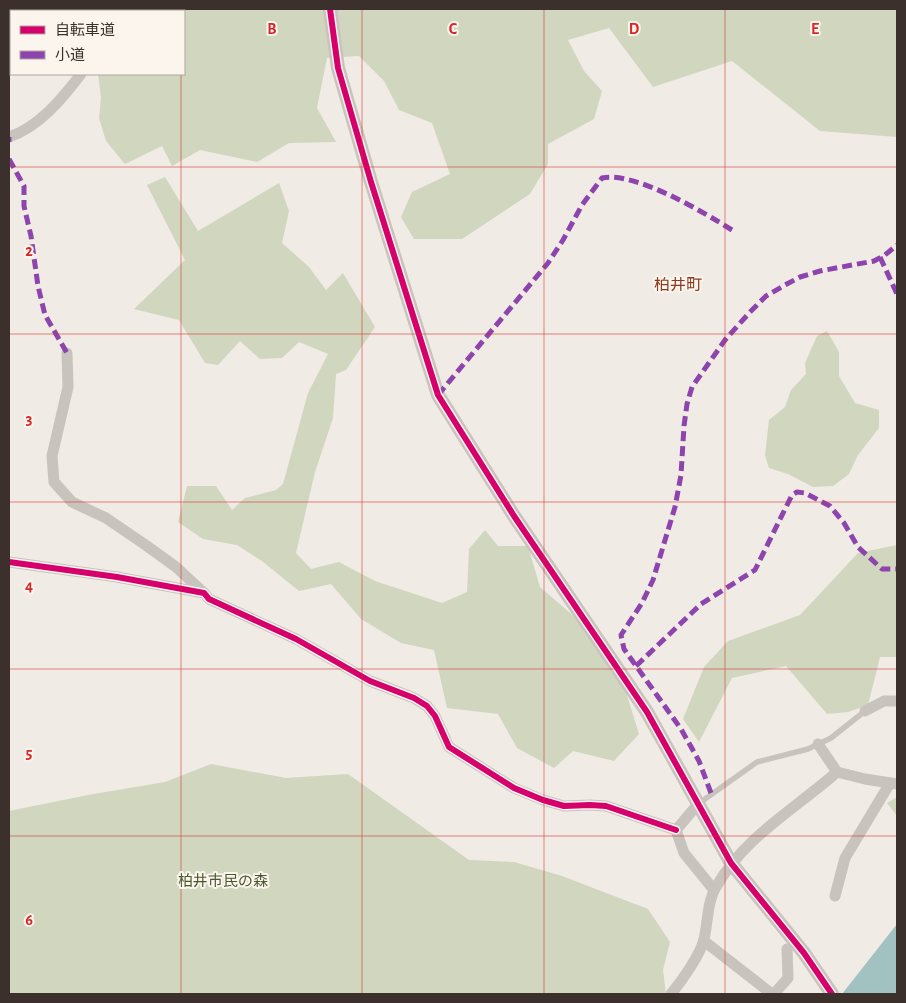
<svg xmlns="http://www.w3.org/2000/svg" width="906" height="1003" font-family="'Alegreya Sans','Noto Sans JP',sans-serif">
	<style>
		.green { fill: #d1d6bf }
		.water { fill: #a1c2c1 }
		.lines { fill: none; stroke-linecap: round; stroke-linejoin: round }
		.service { stroke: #c9c3be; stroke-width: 5.5 }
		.minor { stroke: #c9c3be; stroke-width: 11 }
		.tertiary { stroke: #c9c3be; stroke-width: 14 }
		.quiet { stroke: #8e44ad; stroke-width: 5; stroke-dasharray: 10 5; stroke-linecap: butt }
		.cycleway-casing { stroke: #fbf5ee; stroke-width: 9 }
		.cycleway { stroke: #d6006c; stroke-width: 6 }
		.grid { fill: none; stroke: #d62828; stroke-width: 1; stroke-opacity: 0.55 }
		.labels { text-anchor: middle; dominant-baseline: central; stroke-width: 4; stroke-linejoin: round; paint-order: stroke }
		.park-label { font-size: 15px; fill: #4a5a2e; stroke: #fbf5ee }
		.neighbourhood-label { font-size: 16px; fill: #8c3b22; stroke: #fbf5ee }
		.grid-label { font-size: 16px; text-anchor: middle; font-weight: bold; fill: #d62828; stroke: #fbf5ee; stroke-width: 4; stroke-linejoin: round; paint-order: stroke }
	</style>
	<rect width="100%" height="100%" fill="#f0ebe5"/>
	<g class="green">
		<path d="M131,9h201l5,3v-3h560v128l-77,-6 -88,-70 -79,26 -44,-59 -41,12 16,31 18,20 -8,28 -46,25v20l-18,30 -68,45h-48l-13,-22 11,-25 38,-18 -18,-51 -33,-13 -15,-29 -25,-25 -32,2 -10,50 19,34 -47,1 -32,19 -57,-12 -28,16 -10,-20 -37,18 -19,-23 -7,-23 2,-20 -3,-24h86v-63h-54z"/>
		<path d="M165,177l33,54 81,-48 10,28 -7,32 27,24 17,23 17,-17 32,54 -29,43 -10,4 -3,44 -18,54 -19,81 15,16 28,-7 36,19 67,22 25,-11 2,-43 16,-19 13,16h30l12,41 73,63 26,84 -25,27 -41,-10 -19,17 -37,-20 -19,-34 -51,-6 -13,-58 -33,-7 -40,-24 -30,-35 -32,7 -37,-30 -25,-16 -34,-6 -25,-17 9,-36h29l16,24 13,-12 31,-8 7,-6 25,-91 20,-39 -29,-12 -17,16 -22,1 -20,-18 -22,24 -13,-2 -26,-43 -45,-11 51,-49 -38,-75z"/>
		<path d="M827,331l12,21v24l16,27 24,7v18l-21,27 -9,19 -16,12 -20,1 -25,-13 -19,-6 -4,-13 4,-35 16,-13 6,-17 15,-16 -1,-11 12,-27z"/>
		<path d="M897,545v112h-17l-12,48 -20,7 -21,2 -41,-48 -54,12 -33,64 -16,-23 21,-52 24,-26 72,-26 58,-62z"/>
		<path d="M211,764l75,14 62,-4 121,86 45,2 48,14 86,33 22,33 -7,28 3,24h-85l-4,-1 -1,1h-567v-183l79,-16 77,-13z"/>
		<path d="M897,797v19l-10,-13z"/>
	</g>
	<path class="water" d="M897,924l-1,70h-54z"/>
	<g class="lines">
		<path class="service" d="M698,804l59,-42 51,-13 23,-11 34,-27"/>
		<g class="minor">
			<path d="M60,9l3,2"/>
			<path d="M123,11l1,-2"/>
			<path d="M9,137c30,-10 53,-38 72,-63"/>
			<path d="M67,353l1,34 -16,69 2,26 18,20 34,16 41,28 29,21 28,26"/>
			<path d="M9,562l108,15 87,16 5,6 87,40 74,42 44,17 13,8 8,10 14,31 65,41 29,12 21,6 26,-1 16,1 70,24"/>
			<path d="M865,711l19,-10h13"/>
			<path d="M818,744l19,28"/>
			<path d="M698,804l-22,26 8,23 30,37"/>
			<path d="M835,896l10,-38 45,-75"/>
			<path d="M704,941l68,53"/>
			<path d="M671,994c10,-12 30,-40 33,-55 4,-16 3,-37 12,-52 28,-50 79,-78 121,-115l28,7 32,5"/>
			<path d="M774,994l14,-16 -1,-29"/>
		</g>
		<g class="tertiary">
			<path d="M330,9l8,59 33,114 67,213 76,121 133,196 84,151 73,90 28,41"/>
			<path d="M28,11l3,-2"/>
			<path d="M9,28l2,-2"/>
		</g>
		<g class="quiet">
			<path d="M9,142v-5"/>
			<path d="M9,159l15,27v20l7,30 7,50 7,29 22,38"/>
			<path d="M880,257l17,37"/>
			<path d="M438,395l110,-132 15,-23 19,-35 20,-27c33,-7 101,34 130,52"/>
			<path d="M636,666l65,-62 54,-34 37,-75 5,-3 8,1 25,13 14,17 14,24 24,22h15"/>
			<path d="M711,793l-12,-32 -18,-32 -57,-80 -3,-14 21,-32 11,-23 22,-73 6,-32 3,-49 3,-22 5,-17 33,-47 25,-28 16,-16 19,-11 15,-8 20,-6 54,-10 11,-6 12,-10"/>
		</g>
		<g class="cycleway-casing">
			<g id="cycleway">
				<path d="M330,9l8,59 33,114 67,213 76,121 133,196 84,151 73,90 28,41"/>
				<path d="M9,562l108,15 87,16 5,6 87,40 74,42 44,17 13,8 8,10 14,31 65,41 29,12 21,6 26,-1 16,1 70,24"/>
			</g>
		</g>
		<use href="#cycleway" class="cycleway"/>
	</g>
	<path class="grid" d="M181,9v2M362,9v985M544,9v985M725,9v985M181,74v920M9,167h888M9,334h888M9,502h888M9,669h888M9,836h888"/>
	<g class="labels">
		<g class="park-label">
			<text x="223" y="881">柏井市民の森</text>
		</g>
		<g class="neighbourhood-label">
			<text x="678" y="285">柏井町</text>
		</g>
	</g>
	<g class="grid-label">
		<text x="272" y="34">B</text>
		<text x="453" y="34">C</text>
		<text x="634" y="34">D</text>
		<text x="815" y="34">E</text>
		<text x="29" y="256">2</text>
		<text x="29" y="424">3</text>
		<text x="29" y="591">4</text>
		<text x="29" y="758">5</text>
		<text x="29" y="925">6</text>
	</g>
	<rect width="906" height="1003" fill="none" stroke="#3b302b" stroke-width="20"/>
	<rect x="10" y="10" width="175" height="65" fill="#fbf5ee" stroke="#aea6a0"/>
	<rect x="20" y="26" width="25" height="8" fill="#d6006c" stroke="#aea6a0"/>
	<text x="55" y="35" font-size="15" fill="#3b302b">自転車道</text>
	<rect x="20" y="51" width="25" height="8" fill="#8e44ad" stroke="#aea6a0"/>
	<text x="55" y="60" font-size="15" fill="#3b302b">小道</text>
</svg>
